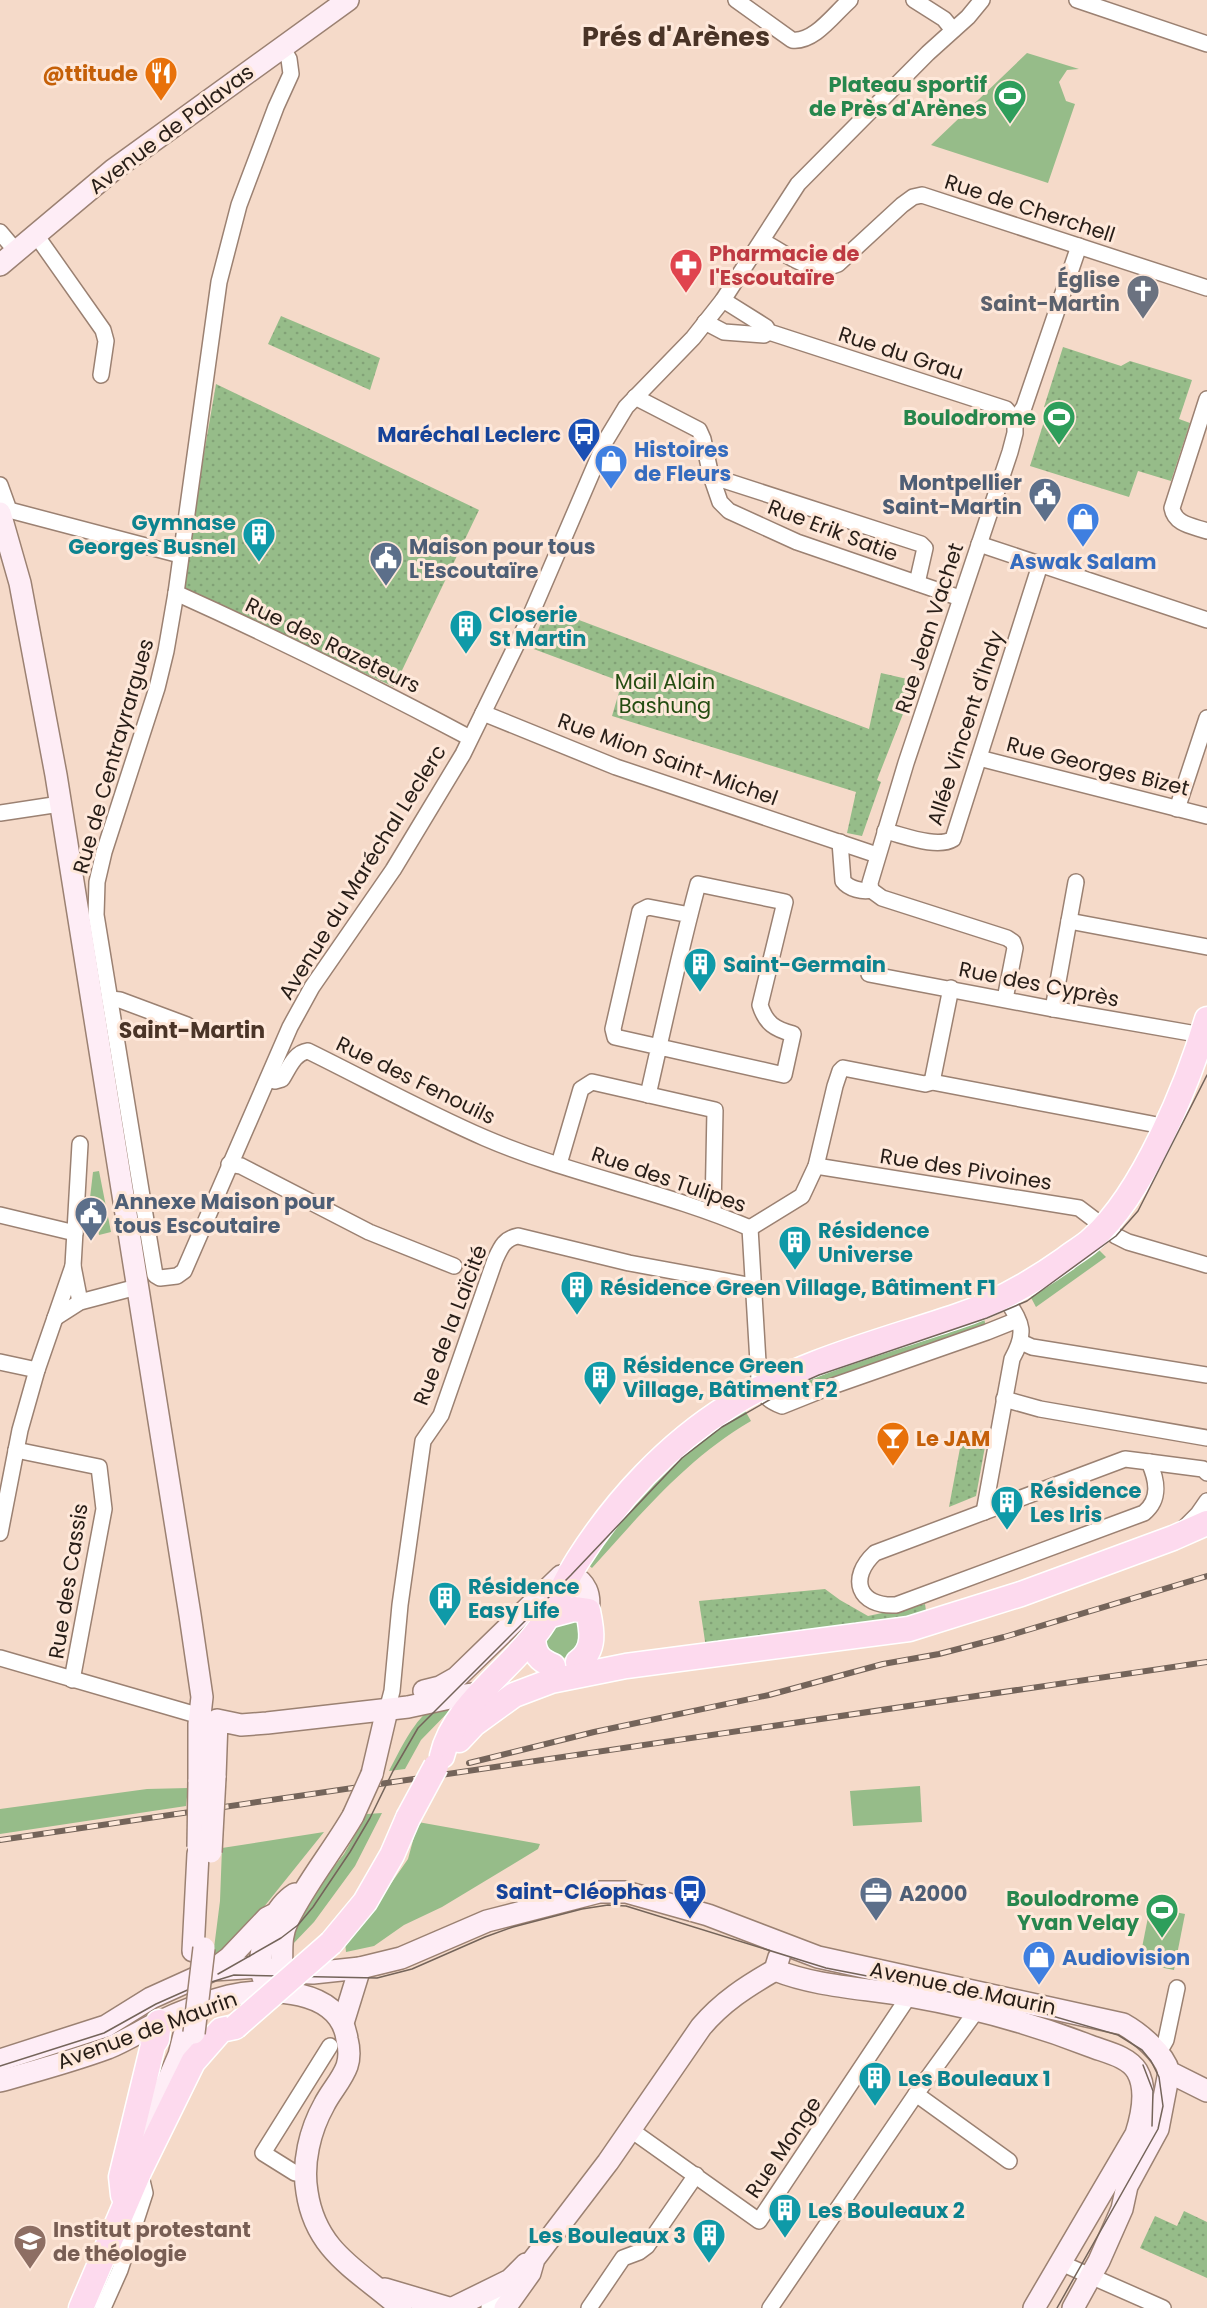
<svg xmlns="http://www.w3.org/2000/svg" width="1207" height="2308" font-family="Poppins,sans-serif">
	<style>
		.grass { fill: #96bc89 }
		.park { fill: url(#park-dots) }
		.lines { fill: none; stroke-linecap: round; stroke-linejoin: round }
		.street-casing { stroke: #9b8172; stroke-width: 18 }
		.secondary-casing { stroke: #9b8172; stroke-width: 24 }
		.primary-casing { stroke: #fff; stroke-width: 27 }
		.street { stroke: #fff; stroke-width: 15 }
		.secondary { stroke: #feedf6; stroke-width: 21 }
		.primary { stroke: #fddaee; stroke-width: 24 }
		.tram { stroke: #74645a; stroke-width: 1.5 }
		.rail-casing { stroke: #74645a; stroke-width: 6 }
		.rail { stroke: #fee8da; stroke-width: 4; stroke-dasharray: 11; stroke-linecap: butt }
		.secondary-bridge-casing { stroke: #9b8172; stroke-width: 24; stroke-linecap: butt }
		.primary-bridge-casing { stroke: #fff; stroke-width: 27; stroke-linecap: butt }
		.secondary-bridge { stroke: #feedf6; stroke-width: 21 }
		.primary-bridge { stroke: #fddaee; stroke-width: 24 }
		.labels { text-anchor: middle; dominant-baseline: central; stroke-width: 6; stroke-linejoin: round; paint-order: stroke }
		.food-label { font-size: 21px; font-weight: bold; fill: #c56008; stroke: #fee8da; text-anchor: end }
		.leisure-label { font-size: 21px; font-weight: bold; fill: #27864d; stroke: #fee8da; text-anchor: end }
		.street-label { font-size: 21px; fill: #271d17; stroke: #fee8da }
		.health-label { font-size: 21px; font-weight: bold; fill: #be3a42; stroke: #fee8da; text-anchor: start }
		.worship-label { font-size: 21px; font-weight: bold; fill: #5b616d; stroke: #fee8da; text-anchor: end }
		.transit-label { font-size: 21px; font-weight: bold; fill: #164399; stroke: #fee8da; text-anchor: end }
		.shop-label { font-size: 21px; font-weight: bold; fill: #366cbe; stroke: #fee8da; text-anchor: start }
		.service-label { font-size: 21px; font-weight: bold; fill: #4e5e75; stroke: #fee8da; text-anchor: start }
		.culture-label { font-size: 21px; font-weight: bold; fill: #0d838f; stroke: #fee8da; text-anchor: start }
		.park-label { font-size: 21px; fill: #244d11; stroke: #fee8da }
		.education-label { font-size: 21px; font-weight: bold; fill: #785e54; stroke: #fee8da; text-anchor: start }
		.neighbourhood-label { font-size: 22px; font-weight: bold; fill: #4a3427; stroke: #fee8da }
		.district-label { font-size: 27px; font-weight: bold; fill: #4a3427; stroke: #fee8da }
	</style>
	<defs>
		<pattern id="park-dots" width="8" height="8" patternUnits="userSpaceOnUse" patternTransform="scale(1.5)"><rect width="8" height="8" fill="#96bc89"/><path d="M2 2h.1M6 6h.1" fill="none" stroke="#81a176" stroke-width="1.8" stroke-linecap="round"/></pattern>
	</defs>
	<rect width="100%" height="100%" fill="#f5dac9"/>
	<g class="grass">
		<path d="M1027,53l52,16 -12,1 -8,12 7,19 9,3 -27,79 -117,-38z"/>
		<path d="M99,1171l12,61 -12,3 -1,-5 -10,2 -1,-8 6,-52z"/>
		<path d="M1095,1246l11,11 -70,50 -8,-15z"/>
		<path d="M983,1316l4,13 -190,68 -8,-15z"/>
		<path d="M743,1407l8,14c-64,37 -110,93 -159,147l-6,-5 68,-86z"/>
		<path d="M563,1617l18,6 5,17c-14,14 -16,22 -37,16l-6,-15z"/>
		<path d="M459,1701l-38,39 -16,29 -16,2c10,-19 26,-54 46,-65 7,-3 17,-3 24,-5z"/>
		<path d="M920,1786l2,36 -69,4 -3,-35z"/>
		<path d="M188,1788l-2,18 -186,28v-25l147,-20z"/>
		<path d="M382,1813l-27,53 -41,56 -22,23 8,-28 17,-29 27,-34 23,-40z"/>
		<path d="M418,1822l122,22 -2,5 -96,58 -38,18 -30,21 -28,6 -1,-10 29,-34 34,-49z"/>
		<path d="M324,1832l-81,101 -30,23 7,-55 2,-53z"/>
		<path d="M1150,1907l35,7 -11,56 -35,-7z"/>
	</g>
	<g class="park">
		<path d="M281,316l99,42 -10,32 -102,-46z"/>
		<path d="M1063,347l58,19 9,-5 62,19 -13,39 11,4 -19,58 -33,-10 -9,26 -99,-31 18,-57 -4,-2z"/>
		<path d="M216,384l263,126 -85,177 -213,-100z"/>
		<path d="M547,608l322,121 12,-56 35,8 -39,99 4,2 -19,54 -15,-3 9,-41 -244,-76 10,-34 -91,-34z"/>
		<path d="M988,1430l-12,66 -27,11 14,-75z"/>
		<path d="M825,1589l15,11 28,16 57,-12 2,13 -221,31 -7,-47z"/>
		<path d="M1184,2211l23,11v56l-67,-30 15,-32 22,10z"/>
	</g>
	<g class="lines">
		<g class="street-casing">
			<g id="street">
				<path d="M736,0l56,40c22,3 42,-26 58,-40"/>
				<path d="M914,0l30,19 9,11"/>
				<path d="M1077,0l130,44"/>
				<path d="M282,47l7,12 2,15 -15,33 -37,98 -20,77 -43,311 -10,58 -9,37 -53,164 -7,30 -1,33 53,324 6,36 5,3 17,-2 7,-5 106,-244 22,-40 81,-117 70,-116 66,-135 77,-179 20,-33 67,-69 30,-38 75,-116 130,-131 40,-36 14,-17"/>
				<path d="M0,232l16,19"/>
				<path d="M36,235l67,95 3,11 -5,34"/>
				<path d="M762,241c26,13 47,35 76,23l64,-59 11,-8 9,-2 285,93"/>
				<path d="M723,300l43,27 3,5 237,77 9,11"/>
				<path d="M705,322l19,10 40,3 5,-3"/>
				<path d="M635,397l64,33 4,9 8,37 210,68 4,4 -8,35"/>
				<path d="M1207,399l-35,109c3,17 21,18 35,23"/>
				<path d="M711,476l9,26 9,9 68,31 163,56"/>
				<path d="M0,485l9,25 171,45"/>
				<path d="M979,544l228,76"/>
				<path d="M176,593c100,45 198,94 294,145"/>
				<path d="M483,713l133,54 261,88"/>
				<path d="M979,758l228,58"/>
				<path d="M1177,809l30,-91"/>
				<path d="M0,813l60,-9"/>
				<path d="M885,831c18,4 52,18 68,8l87,-274"/>
				<path d="M840,842l3,39c6,8 20,11 28,9"/>
				<path d="M1069,921l138,26"/>
				<path d="M869,974l184,35 149,26"/>
				<path d="M110,999l10,1 67,25"/>
				<path d="M1005,999l10,-51 -2,-6 -6,-4 -125,-40 -11,-8 -1,-7 36,-120 104,-311 5,-19v-13l9,-13 55,-161"/>
				<path d="M1053,1009l23,-127"/>
				<path d="M268,1079l7,2 7,-2c7,-11 12,-26 26,-28 59,29 117,61 177,87 86,37 179,53 265,90"/>
				<path d="M932,1082l19,-94"/>
				<path d="M648,1095c16,-70 31,-141 50,-211l87,18 -25,103c6,19 15,24 33,29l-9,41 -169,-38 -2,-8 27,-118 8,-4 42,8"/>
				<path d="M80,1144l-7,122 7,36"/>
				<path d="M229,1164l12,2 128,66 85,34"/>
				<path d="M559,1164l22,-75 11,-7 123,28 -2,102"/>
				<path d="M816,1166l263,42 37,28 12,6 79,23"/>
				<path d="M0,1215l75,18"/>
				<path d="M750,1228l52,-32 14,-30 19,-80 5,-15 3,-3 82,16 7,-2 220,42 13,5"/>
				<path d="M750,1228l9,151c3,16 8,21 23,27l45,-18 160,-56 30,-12"/>
				<path d="M55,1318l25,-16 57,-15"/>
				<path d="M1021,1342l11,5 175,28"/>
				<path d="M0,1362l37,8"/>
				<path d="M1004,1399l36,10 167,29"/>
				<path d="M16,1450l83,17 5,42 -32,171"/>
				<path d="M1125,1459l24,3c8,18 12,37 -5,51l-248,92c-38,2 -48,-27 -21,-52z"/>
				<path d="M1149,1462l54,7 4,4"/>
				<path d="M984,1512l28,-153c16,-29 9,-36 -7,-62"/>
				<path d="M1184,1528l14,-14 9,-13"/>
				<path d="M0,1533l20,-103 17,-60 36,-104"/>
				<path d="M0,1658l207,60"/>
				<path d="M387,1710l5,-19 8,-86 23,-164 18,-26 54,-155c6,-13 9,-21 23,-24l111,27 124,23"/>
				<path d="M1158,2054l8,-14 11,-52"/>
				<path d="M916,2094l93,67"/>
				<path d="M631,2130l128,91 150,-225"/>
				<path d="M305,2173h-10l-32,-20 67,-107"/>
				<path d="M1061,2263l102,45"/>
				<path d="M103,2308l17,-38 25,-77 -5,-21"/>
				<path d="M489,2308l19,-26"/>
				<path d="M589,2308l34,-50 16,-6 8,-6 49,-71"/>
				<path d="M770,2308l146,-214 61,-84"/>
			</g>
		</g>
		<g class="secondary-casing">
			<g id="secondary">
				<path d="M0,265l113,-95 235,-170"/>
				<path d="M0,513l20,70 36,192 134,840 12,82 -3,27v58"/>
				<path d="M424,1691l16,-4 16,-9 105,-102 10,-1c15,7 20,20 17,36"/>
				<path d="M372,1774l15,-64"/>
				<path d="M215,1777l2,-57 24,5 26,-2 141,-16 51,-11 22,-3"/>
				<path d="M193,1951l5,-97"/>
				<path d="M213,1970l16,-12 38,-40 6,-3"/>
				<path d="M775,1970c42,17 90,18 134,26 63,11 122,27 181,50 15,6 38,10 47,25 11,19 5,44 -1,63l-102,174"/>
				<path d="M264,1980c-1,-4 -4,-10 -4,-14 1,-25 14,-59 35,-72"/>
				<path d="M277,1983c10,-21 -1,-38 11,-63 18,-37 44,-68 65,-104"/>
				<path d="M343,2023l17,-55"/>
				<path d="M0,2060l106,-34 45,-28 62,-28 47,-3 22,5 31,1 47,-5 41,-10 86,-37 112,-29h27l82,23 110,42 305,67c16,9 41,29 46,48l38,19"/>
				<path d="M0,2081c36,-10 73,-20 108,-33 17,-7 33,-17 49,-25 23,-11 48,-21 72,-27 39,-9 111,-8 118,43 2,8 3,18 0,27 -5,14 -16,25 -23,39 -14,25 -22,58 -17,87 9,61 53,79 94,116"/>
				<path d="M150,2148l1,-28 28,-65 5,-20"/>
				<path d="M385,2289l64,19"/>
				<path d="M453,2308l57,-28 16,-16"/>
				<path d="M505,2308l25,-35 4,-14 74,-97 93,-135c21,-25 46,-41 74,-57l4,-13"/>
				<path d="M1073,2308l26,-47 23,-52 5,-23 31,-57 11,-57"/>
			</g>
		</g>
		<g class="primary-casing">
			<g id="primary">
				<path d="M548,1616l26,-7 14,2c4,19 8,39 -10,51"/>
				<path d="M533,1638c1,16 6,22 20,28"/>
				<path d="M459,1740l15,-16 40,-29 37,-14 75,-15 283,-37 112,-35 152,-56 34,-15"/>
				<path d="M442,1756c11,-50 69,-87 98,-128 15,-21 24,-46 38,-68 38,-60 90,-116 151,-154 69,-44 151,-64 228,-90 40,-13 74,-33 108,-57 8,-7 19,-12 27,-20 51,-45 96,-155 115,-220"/>
				<path d="M331,1943l34,-41 27,-47 16,-37"/>
				<path d="M123,2195l-2,-18 32,-132 4,-6 2,-17"/>
				<path d="M81,2308l59,-138 53,-108 28,-32 14,-3"/>
			</g>
		</g>
		<use href="#street" class="street"/>
		<use href="#secondary" class="secondary"/>
		<use href="#primary" class="primary"/>
		<g class="tram">
			<path d="M218,1974l63,-36 17,-13 15,-18 37,-55 20,-34 23,-47 25,-43 153,-153 111,-117 40,-31 70,-40 27,-12 168,-57 40,-17 89,-65 22,-25 69,-136"/>
			<path d="M1143,2065l10,26 -1,35"/>
			<path d="M0,2066l104,-33 52,-29 36,-16 42,-13 143,3 35,-9 73,-32 28,-10 69,-18 26,-4 18,1 200,62 185,36 107,31 24,15 9,11 8,16 4,29 -5,23 -101,179"/>
		</g>
		<g class="rail-casing">
			<g id="rail">
				<path d="M469,1763l125,-31 175,-37 114,-31 56,-10 65,-17 203,-61"/>
				<path d="M0,1840l1207,-178"/>
			</g>
		</g>
		<use href="#rail" class="rail"/>
		<g class="secondary-bridge-casing">
			<g id="secondary-bridge">
				<path d="M353,1816l19,-42"/>
				<path d="M198,1847l1,-65"/>
				<path d="M211,1852l4,-75"/>
				<path d="M194,2033l10,-85"/>
			</g>
		</g>
		<g class="primary-bridge-casing">
			<g id="primary-bridge">
				<path d="M408,1818l28,-52"/>
				<path d="M235,2027l96,-84"/>
			</g>
		</g>
		<use href="#secondary-bridge" class="secondary-bridge"/>
		<use href="#primary-bridge" class="primary-bridge"/>
	</g>
	<defs>
		<g id="restaurant-pin" transform="scale(1.725)"><path d="M0 17L-7.5 6A9.5 9.5 0 1 1 7.5 6Z" fill="#e8710a" stroke="#fee8da"/><path d="M-5-6h1v4h1v-4h1v4h1v-4h1v5L-1.5 .5V6h-2V.5L-5-1ZM5-6V6H3V1.5H1.5Q1.5-4 5-6Z" fill="#fff"/></g>
		<g id="stadium-pin" transform="scale(1.725)"><path d="M0 17L-7.5 6A9.5 9.5 0 1 1 7.5 6Z" fill="#2e9e5b" stroke="#fee8da"/><path d="M0-5a6.5 5 0 1 0 0 10a6.5 5 0 1 0 0-10ZM-3.5-1.8h7v3.6h-7Z" fill="#fff"/></g>
		<g id="pharmacy-pin" transform="scale(1.725)"><path d="M0 17L-7.5 6A9.5 9.5 0 1 1 7.5 6Z" fill="#e0444e" stroke="#fee8da"/><path d="M-2-6h4v4h4v4h-4v4h-4v-4h-4v-4h4Z" fill="#fff"/></g>
		<g id="church-pin" transform="scale(1.725)"><path d="M0 17L-7.5 6A9.5 9.5 0 1 1 7.5 6Z" fill="#6b7280" stroke="#fee8da"/><path d="M-1.2-6h2.4v3.5h3.3v2.4h-3.3V6h-2.4V-.1h-3.3v-2.4h3.3Z" fill="#fff"/></g>
		<g id="bus-pin" transform="scale(1.725)"><path d="M0 17L-7.5 6A9.5 9.5 0 1 1 7.5 6Z" fill="#1a4fb4" stroke="#fee8da"/><path d="M-5-6H5V4H4V6H2V4H-2V6H-4V4H-5ZM-3.5-4V0h7V-4ZM-3.5 1.2v1.5H-2V1.2ZM2 1.2v1.5H3.5V1.2Z" fill="#fff"/></g>
		<g id="shop-pin" transform="scale(1.725)"><path d="M0 17L-7.5 6A9.5 9.5 0 1 1 7.5 6Z" fill="#3f7fe0" stroke="#fee8da"/><path d="M-5-2.5h2.3a2.7 3.5 0 0 1 5.4 0H5L5.5 6h-11ZM-1.5-2.5h3a1.5 2.3 0 0 0-3 0Z" fill="#fff"/></g>
		<g id="civic-pin" transform="scale(1.725)"><path d="M0 17L-7.5 6A9.5 9.5 0 1 1 7.5 6Z" fill="#5c6f8a" stroke="#fee8da"/><path d="M-.6-6.5H3V-4.5H.6V-3L4-1V1h2V6H-6V1h2V-1L-.6-3ZM-1.2 2.5V6h2.4V2.5Z" fill="#fff"/></g>
		<g id="building-pin" transform="scale(1.725)"><path d="M0 17L-7.5 6A9.5 9.5 0 1 1 7.5 6Z" fill="#0f9aa8" stroke="#fee8da"/><path d="M-4-6H4V6H1V3H-1V6H-4ZM-2.5-4.3h1.7v1.8h-1.7ZM.8-4.3h1.7v1.8H.8ZM-2.5-1h1.7V.8h-1.7ZM.8-1h1.7V.8H.8Z" fill="#fff"/></g>
		<g id="bar-pin" transform="scale(1.725)"><path d="M0 17L-7.5 6A9.5 9.5 0 1 1 7.5 6Z" fill="#e8710a" stroke="#fee8da"/><path d="M-6-5H6L.8 .8V4.5H3.5V6h-7V4.5H-.8V.8Z" fill="#fff"/></g>
		<g id="office-pin" transform="scale(1.725)"><path d="M0 17L-7.5 6A9.5 9.5 0 1 1 7.5 6Z" fill="#5c6f8a" stroke="#fee8da"/><path d="M-6-3h4V-5.5h4V-3h4V5H-6ZM-1-4.5V-3h2v-1.5ZM-6 0V1H6V0Z" fill="#fff"/></g>
		<g id="university-pin" transform="scale(1.725)"><path d="M0 17L-7.5 6A9.5 9.5 0 1 1 7.5 6Z" fill="#8d6e63" stroke="#fee8da"/><path d="M0-5L7-2L0 1L-7-2ZM-4 1L0 2.5L4 1V4Q0 6-4 4Z" fill="#fff"/></g>
	</defs>
	<g fill-rule="evenodd">
		<use href="#restaurant-pin" x="161" y="73"/>
		<use href="#stadium-pin" x="1010" y="96"/>
		<use href="#pharmacy-pin" x="686" y="265"/>
		<use href="#church-pin" x="1143" y="291"/>
		<use href="#stadium-pin" x="1059" y="417"/>
		<use href="#bus-pin" x="584" y="434"/>
		<use href="#shop-pin" x="611" y="461"/>
		<use href="#civic-pin" x="1045" y="494"/>
		<use href="#shop-pin" x="1083" y="519"/>
		<use href="#building-pin" x="259" y="534"/>
		<use href="#civic-pin" x="386" y="558"/>
		<use href="#building-pin" x="466" y="626"/>
		<use href="#building-pin" x="700" y="964"/>
		<use href="#civic-pin" x="91" y="1213"/>
		<use href="#building-pin" x="795" y="1242"/>
		<use href="#building-pin" x="577" y="1287"/>
		<use href="#building-pin" x="600" y="1377"/>
		<use href="#bar-pin" x="893" y="1438"/>
		<use href="#building-pin" x="1007" y="1502"/>
		<use href="#building-pin" x="445" y="1598"/>
		<use href="#bus-pin" x="690" y="1891"/>
		<use href="#office-pin" x="876" y="1893"/>
		<use href="#stadium-pin" x="1162" y="1910"/>
		<use href="#shop-pin" x="1039" y="1957"/>
		<use href="#building-pin" x="875" y="2078"/>
		<use href="#building-pin" x="785" y="2210"/>
		<use href="#building-pin" x="709" y="2235"/>
		<use href="#university-pin" x="30" y="2241"/>
	</g>
	<g class="labels">
		<g class="food-label">
			<text x="138" y="73">@ttitude</text>
			<text x="916" y="1438" text-anchor="start">Le JAM</text>
		</g>
		<g class="leisure-label">
			<text x="987" y="84">Plateau sportif<tspan x="987" dy="24">de Près d'Arènes</tspan></text>
			<text x="1036" y="417">Boulodrome</text>
			<text x="1139" y="1898">Boulodrome<tspan x="1139" dy="24">Yvan Velay</tspan></text>
		</g>
		<g class="street-label">
			<text transform="translate(171 129) rotate(-37)">Avenue de Palavas</text>
			<text transform="translate(1030 208) rotate(18)">Rue de Cherchell</text>
			<text transform="translate(901 353) rotate(18)">Rue du Grau</text>
			<text transform="translate(833 530) rotate(21)">Rue Erik Satie</text>
			<text transform="translate(929 628) rotate(-72)">Rue Jean Vachet</text>
			<text transform="translate(333 645) rotate(26)">Rue des Razeteurs</text>
			<text transform="translate(965 728) rotate(-72)">Allée Vincent d'Indy</text>
			<text transform="translate(113 756) rotate(-74)">Rue de Centrayrargues</text>
			<text transform="translate(668 759) rotate(20)">Rue Mion Saint-Michel</text>
			<text transform="translate(1098 766) rotate(14)">Rue Georges Bizet</text>
			<text transform="translate(362 872) rotate(-58)">Avenue du Maréchal Leclerc</text>
			<text transform="translate(1039 984) rotate(11)">Rue des Cyprès</text>
			<text transform="translate(416 1080) rotate(26)">Rue des Fenouils</text>
			<text transform="translate(966 1169) rotate(9)">Rue des Pivoines</text>
			<text transform="translate(669 1179) rotate(19)">Rue des Tulipes</text>
			<text transform="translate(450 1325) rotate(-69)">Rue de la Laïcité</text>
			<text transform="translate(68 1581) rotate(-81)">Rue des Cassis</text>
			<text transform="translate(963 1988) rotate(12)">Avenue de Maurin</text>
			<text transform="translate(147 2030) rotate(-20)">Avenue de Maurin</text>
			<text transform="translate(783 2147) rotate(-56)">Rue Monge</text>
		</g>
		<g class="health-label">
			<text x="709" y="253">Pharmacie de<tspan x="709" dy="24">l'Escoutaïre</tspan></text>
		</g>
		<g class="worship-label">
			<text x="1120" y="279">Église<tspan x="1120" dy="24">Saint-Martin</tspan></text>
		</g>
		<g class="transit-label">
			<text x="561" y="434">Maréchal Leclerc</text>
			<text x="667" y="1891">Saint-Cléophas</text>
		</g>
		<g class="shop-label">
			<text x="634" y="449">Histoires<tspan x="634" dy="24">de Fleurs</tspan></text>
			<text x="1083" y="561" text-anchor="middle">Aswak Salam</text>
			<text x="1062" y="1957">Audiovision</text>
		</g>
		<g class="service-label">
			<text x="1022" y="482" text-anchor="end">Montpellier<tspan x="1022" dy="24">Saint-Martin</tspan></text>
			<text x="409" y="546">Maison pour tous<tspan x="409" dy="24">L'Escoutaïre</tspan></text>
			<text x="114" y="1201">Annexe Maison pour<tspan x="114" dy="24">tous Escoutaire</tspan></text>
			<text x="899" y="1893">A2000</text>
		</g>
		<g class="culture-label">
			<text x="236" y="522" text-anchor="end">Gymnase<tspan x="236" dy="24">Georges Busnel</tspan></text>
			<text x="489" y="614">Closerie<tspan x="489" dy="24">St Martin</tspan></text>
			<text x="723" y="964">Saint-Germain</text>
			<text x="818" y="1230">Résidence<tspan x="818" dy="24">Universe</tspan></text>
			<text x="600" y="1287">Résidence Green Village, Bâtiment F1</text>
			<text x="623" y="1365">Résidence Green<tspan x="623" dy="24">Village, Bâtiment F2</tspan></text>
			<text x="1030" y="1490">Résidence<tspan x="1030" dy="24">Les Iris</tspan></text>
			<text x="468" y="1586">Résidence<tspan x="468" dy="24">Easy Life</tspan></text>
			<text x="898" y="2078">Les Bouleaux 1</text>
			<text x="808" y="2210">Les Bouleaux 2</text>
			<text x="686" y="2235" text-anchor="end">Les Bouleaux 3</text>
		</g>
		<g class="park-label">
			<text x="665" y="681">Mail Alain<tspan x="665" dy="24">Bashung</tspan></text>
		</g>
		<g class="education-label">
			<text x="53" y="2229">Institut protestant<tspan x="53" dy="24">de théologie</tspan></text>
		</g>
		<g class="neighbourhood-label">
			<text x="192" y="1030">Saint-Martin</text>
		</g>
		<g class="district-label">
			<text x="676" y="36">Prés d'Arènes</text>
		</g>
	</g>
</svg>
